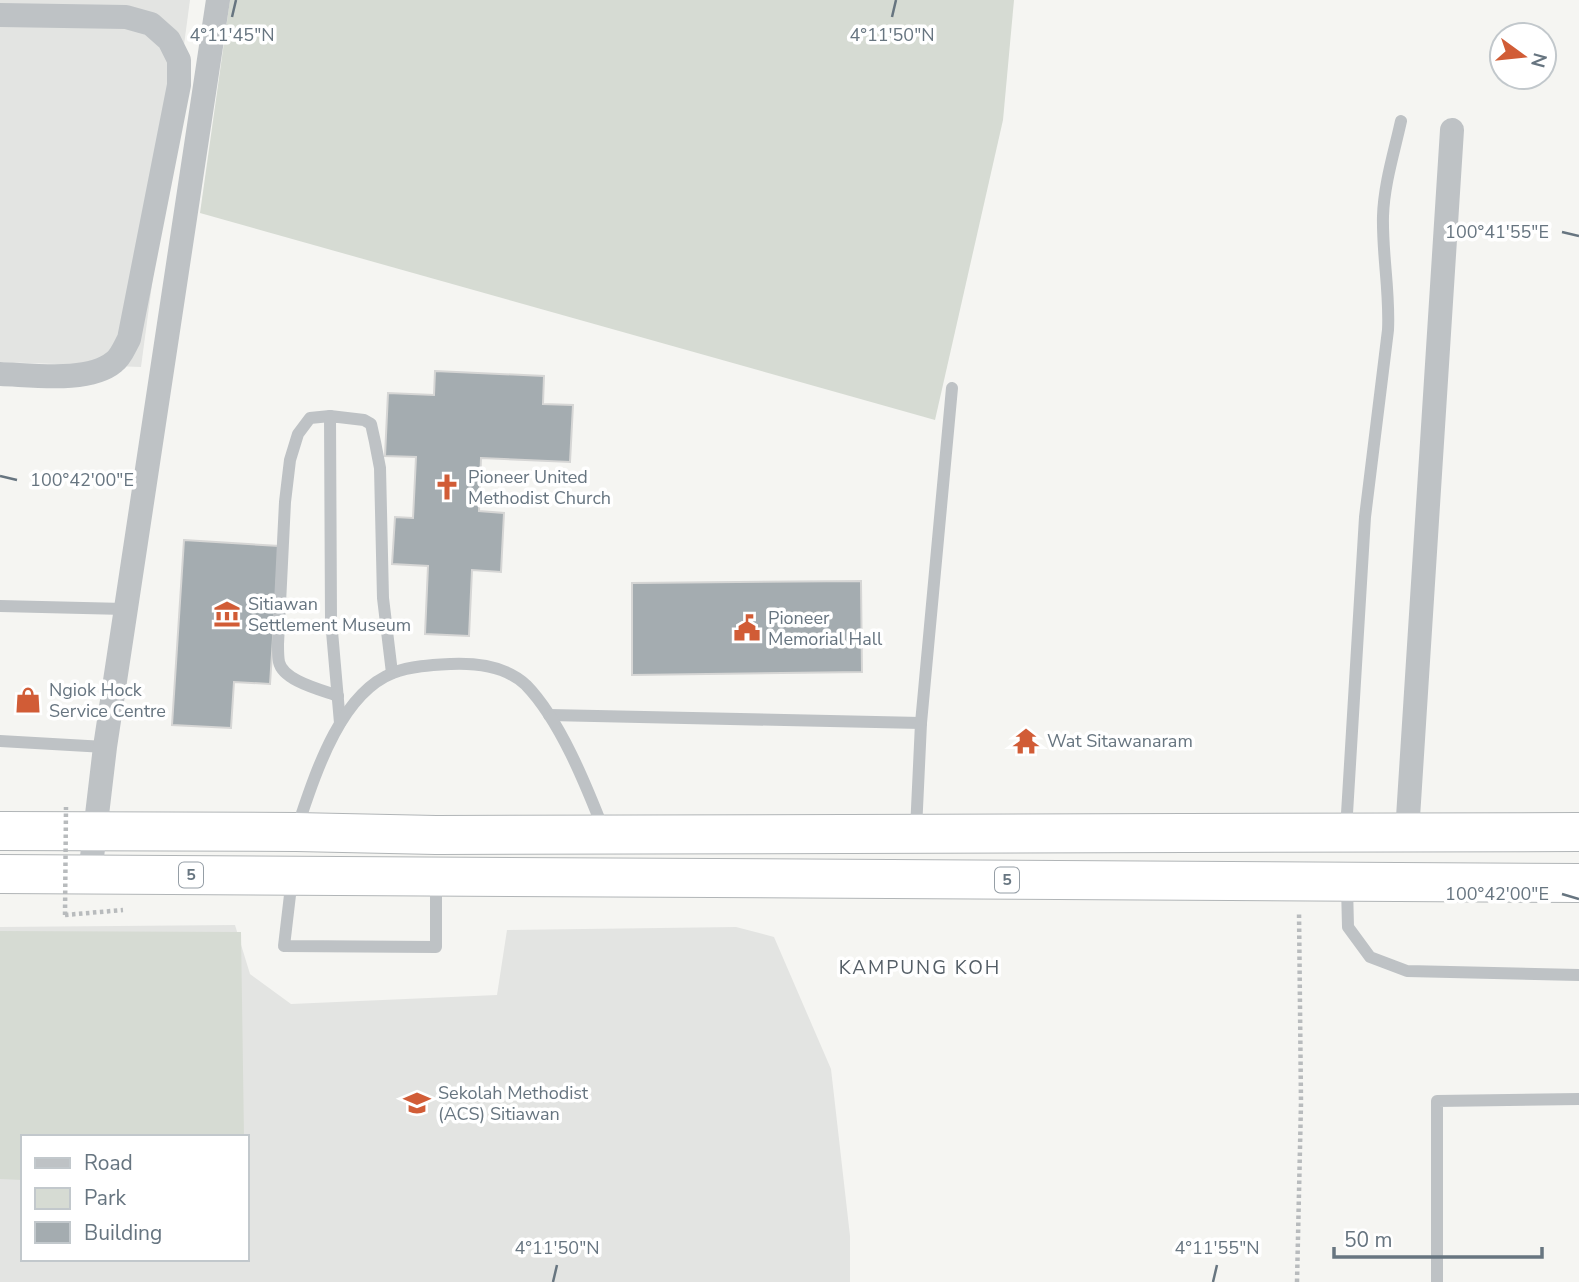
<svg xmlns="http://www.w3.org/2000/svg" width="1579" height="1282" font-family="'Nunito Sans',sans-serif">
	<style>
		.built { fill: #e3e4e2; fill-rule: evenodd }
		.green { fill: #d6dbd3 }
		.building { fill: #a4acb0; stroke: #d6d6d5; stroke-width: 2 }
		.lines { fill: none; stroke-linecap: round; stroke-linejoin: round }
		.trunk-casing { stroke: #b1b5b7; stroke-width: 40 }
		.path { stroke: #b8bbbd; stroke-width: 4.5; stroke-dasharray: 3.5 3.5; stroke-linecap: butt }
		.service { stroke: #bec2c5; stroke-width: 12 }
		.minor { stroke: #bec2c5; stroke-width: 24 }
		.trunk { stroke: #fff; stroke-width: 38 }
		.path-bridge { stroke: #b8bbbd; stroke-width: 4.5; stroke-dasharray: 3.5 3.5; stroke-linecap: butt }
		.ticks { fill: none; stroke: #677580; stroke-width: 2.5 }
		.labels { text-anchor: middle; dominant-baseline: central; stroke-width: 7; stroke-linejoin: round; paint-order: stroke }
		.shield { fill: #fff; stroke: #959ea6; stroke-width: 2 }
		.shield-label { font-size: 16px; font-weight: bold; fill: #677580 }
		.poi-label { font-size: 18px; fill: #677580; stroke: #fff; text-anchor: start }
		.neighbourhood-label { font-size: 19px; letter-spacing: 2px; fill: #545e66; stroke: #fff }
		.ticks-label { font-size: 18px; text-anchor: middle; fill: #677580; stroke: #fff; stroke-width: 7; stroke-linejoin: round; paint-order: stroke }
	</style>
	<rect width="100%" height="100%" fill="#f5f5f2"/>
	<g class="built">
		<path d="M0,0h190l-49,367 -141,-5z"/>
		<path d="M235,925l15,49 41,30 206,-9 10,-65 229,-3 38,10 57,132 19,167v46h-850v-355zM23,1137h224v122h-224z"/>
	</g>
	<g class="green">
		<path d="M230,0h784l-11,120 -68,300 -735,-207z"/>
		<path d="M0,931l241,1 3,205h-221v43l-23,-1z"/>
	</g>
	<g class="building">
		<path d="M435,371l109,5 -1,28 30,1 -3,57 -89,-4 -2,53 25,2 -3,59 -29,-2 -3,66 -44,-2 3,-68 -36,-2 3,-47 18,1 3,-61 -31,-1 3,-63 46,2z"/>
		<path d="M184,540l95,6 -9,138 -36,-2 -3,46 -59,-3z"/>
		<path d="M861,581l1,91 -230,3v-92z"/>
	</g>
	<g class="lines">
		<g class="trunk-casing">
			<g id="trunk">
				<path d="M0,831l296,1 140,3 1143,-3"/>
				<path d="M0,874l1579,9"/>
			</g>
		</g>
		<g class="path">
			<path d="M65,915l58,-5"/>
			<path d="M1297,1282l4,-179 -2,-192"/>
		</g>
		<g class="service">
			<path d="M330,416l-20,2 -12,16 -8,26 -5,42 -7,142c0,6 0,13 1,18 4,19 43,28 59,34"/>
			<path d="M0,606l125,3"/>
			<path d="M549,715l372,8"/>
			<path d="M340,723l-9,-103 -1,-204 34,4 7,4 4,18 5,26 3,130 9,75"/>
			<path d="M0,741l105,6"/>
			<path d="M297,828c17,-50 42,-134 96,-155 18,-7 39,-8 58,-9 25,-1 55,2 75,21 34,35 60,100 78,146"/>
			<path d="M916,830l5,-107 31,-335"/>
			<path d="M1346,830l19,-313 23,-187c2,-38 -6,-76 -5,-114 1,-32 11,-63 18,-95"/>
			<path d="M292,878l-8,68 152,1v-67"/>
			<path d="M1347,886l1,41 22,30 37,14 172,4"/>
			<path d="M1437,1282v-181l142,-2"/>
		</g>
		<g class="minor">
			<path d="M0,15l126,2 25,7 18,16 10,20v25l-50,254c-4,7 -8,18 -15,23 -25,21 -81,13 -114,12"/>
			<path d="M1407,833l45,-703"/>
			<path d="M90,874l15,-127 113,-747"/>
		</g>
		<use href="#trunk" class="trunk"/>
		<path class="path-bridge" d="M65,915l1,-108"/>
	</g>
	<path class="ticks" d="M232,17l4,-17M892,17l4,-17M1562,232l17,4M0,476l17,4M1562,894l17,5M553,1282l4,-17M1213,1282l4,-17"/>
	<defs>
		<g id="church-bare" transform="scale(2.1)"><path d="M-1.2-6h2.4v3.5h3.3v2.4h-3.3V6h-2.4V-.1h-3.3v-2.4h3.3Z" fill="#d15c36" stroke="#fff" stroke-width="2.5" paint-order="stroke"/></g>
		<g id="museum-bare" transform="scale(2.1)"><path d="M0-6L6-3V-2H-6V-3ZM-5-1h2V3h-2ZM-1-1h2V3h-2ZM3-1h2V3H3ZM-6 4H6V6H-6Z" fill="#d15c36" stroke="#fff" stroke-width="2.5" paint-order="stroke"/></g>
		<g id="civic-bare" transform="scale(2.1)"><path d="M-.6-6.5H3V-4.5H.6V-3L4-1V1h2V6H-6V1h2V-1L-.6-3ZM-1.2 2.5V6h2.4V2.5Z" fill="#d15c36" stroke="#fff" stroke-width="2.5" paint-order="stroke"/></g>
		<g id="shop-bare" transform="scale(2.1)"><path d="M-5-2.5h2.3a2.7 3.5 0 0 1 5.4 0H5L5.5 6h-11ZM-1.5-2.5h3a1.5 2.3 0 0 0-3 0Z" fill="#d15c36" stroke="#fff" stroke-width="2.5" paint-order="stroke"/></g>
		<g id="temple-bare" transform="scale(2.1)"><path d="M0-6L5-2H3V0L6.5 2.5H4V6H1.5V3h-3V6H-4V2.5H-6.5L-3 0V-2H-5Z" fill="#d15c36" stroke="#fff" stroke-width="2.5" paint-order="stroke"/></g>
		<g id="school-bare" transform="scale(2.1)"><path d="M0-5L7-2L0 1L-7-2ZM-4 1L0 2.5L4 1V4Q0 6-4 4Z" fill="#d15c36" stroke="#fff" stroke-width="2.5" paint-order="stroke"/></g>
	</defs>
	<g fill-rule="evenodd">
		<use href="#church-bare" x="447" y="487"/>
		<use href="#museum-bare" x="227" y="614"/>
		<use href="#civic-bare" x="747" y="628"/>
		<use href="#shop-bare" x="28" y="700"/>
		<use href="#temple-bare" x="1026" y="741"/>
		<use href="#school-bare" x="417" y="1103"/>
	</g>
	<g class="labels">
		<g class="shield">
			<rect x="179" y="862.5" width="24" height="25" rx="5"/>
			<rect x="995" y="867.5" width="24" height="25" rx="5"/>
		</g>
		<g class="shield-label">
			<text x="191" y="875">5</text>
			<text x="1007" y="880">5</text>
		</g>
		<g class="poi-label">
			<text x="468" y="477">Pioneer United<tspan x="468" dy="21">Methodist Church</tspan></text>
			<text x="248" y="604">Sitiawan<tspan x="248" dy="21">Settlement Museum</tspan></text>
			<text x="768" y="618">Pioneer<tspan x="768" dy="21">Memorial Hall</tspan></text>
			<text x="49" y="690">Ngiok Hock<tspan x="49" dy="21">Service Centre</tspan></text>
			<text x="1047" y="741">Wat Sitawanaram</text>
			<text x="438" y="1093">Sekolah Methodist<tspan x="438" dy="21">(ACS) Sitiawan</tspan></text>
		</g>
		<g class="neighbourhood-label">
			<text x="920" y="968">KAMPUNG KOH</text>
		</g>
	</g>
	<g class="ticks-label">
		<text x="232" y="41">4°11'45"N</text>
		<text x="892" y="41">4°11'50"N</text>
		<text x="1497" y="238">100°41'55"E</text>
		<text x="82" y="486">100°42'00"E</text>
		<text x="1497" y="900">100°42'00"E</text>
		<text x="557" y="1254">4°11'50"N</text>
		<text x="1217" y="1254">4°11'55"N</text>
	</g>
	<rect x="21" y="1135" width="228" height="126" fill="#ffffff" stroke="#c2c8cc" stroke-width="2"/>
	<rect x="35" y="1158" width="35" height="10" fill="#bec2c5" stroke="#c2c8cc" stroke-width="2"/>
	<text x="84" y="1170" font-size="21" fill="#677580">Road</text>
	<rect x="35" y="1188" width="35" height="21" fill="#d6dbd3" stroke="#c2c8cc" stroke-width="2"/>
	<text x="84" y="1205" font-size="21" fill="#677580">Park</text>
	<rect x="35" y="1222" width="35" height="21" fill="#a4acb0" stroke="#c2c8cc" stroke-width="2"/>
	<text x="84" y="1240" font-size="21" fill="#677580">Building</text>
	<g transform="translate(1523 56) rotate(105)"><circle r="33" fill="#ffffff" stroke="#c2c8cc" stroke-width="2"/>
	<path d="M0-5L12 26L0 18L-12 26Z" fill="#d15c36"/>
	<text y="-10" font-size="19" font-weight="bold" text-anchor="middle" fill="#677580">N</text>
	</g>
	<path d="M1334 1247v10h208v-10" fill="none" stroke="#677580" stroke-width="3.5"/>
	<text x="1344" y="1247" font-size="21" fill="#677580" stroke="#ffffff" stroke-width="5" paint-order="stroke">50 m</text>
</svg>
